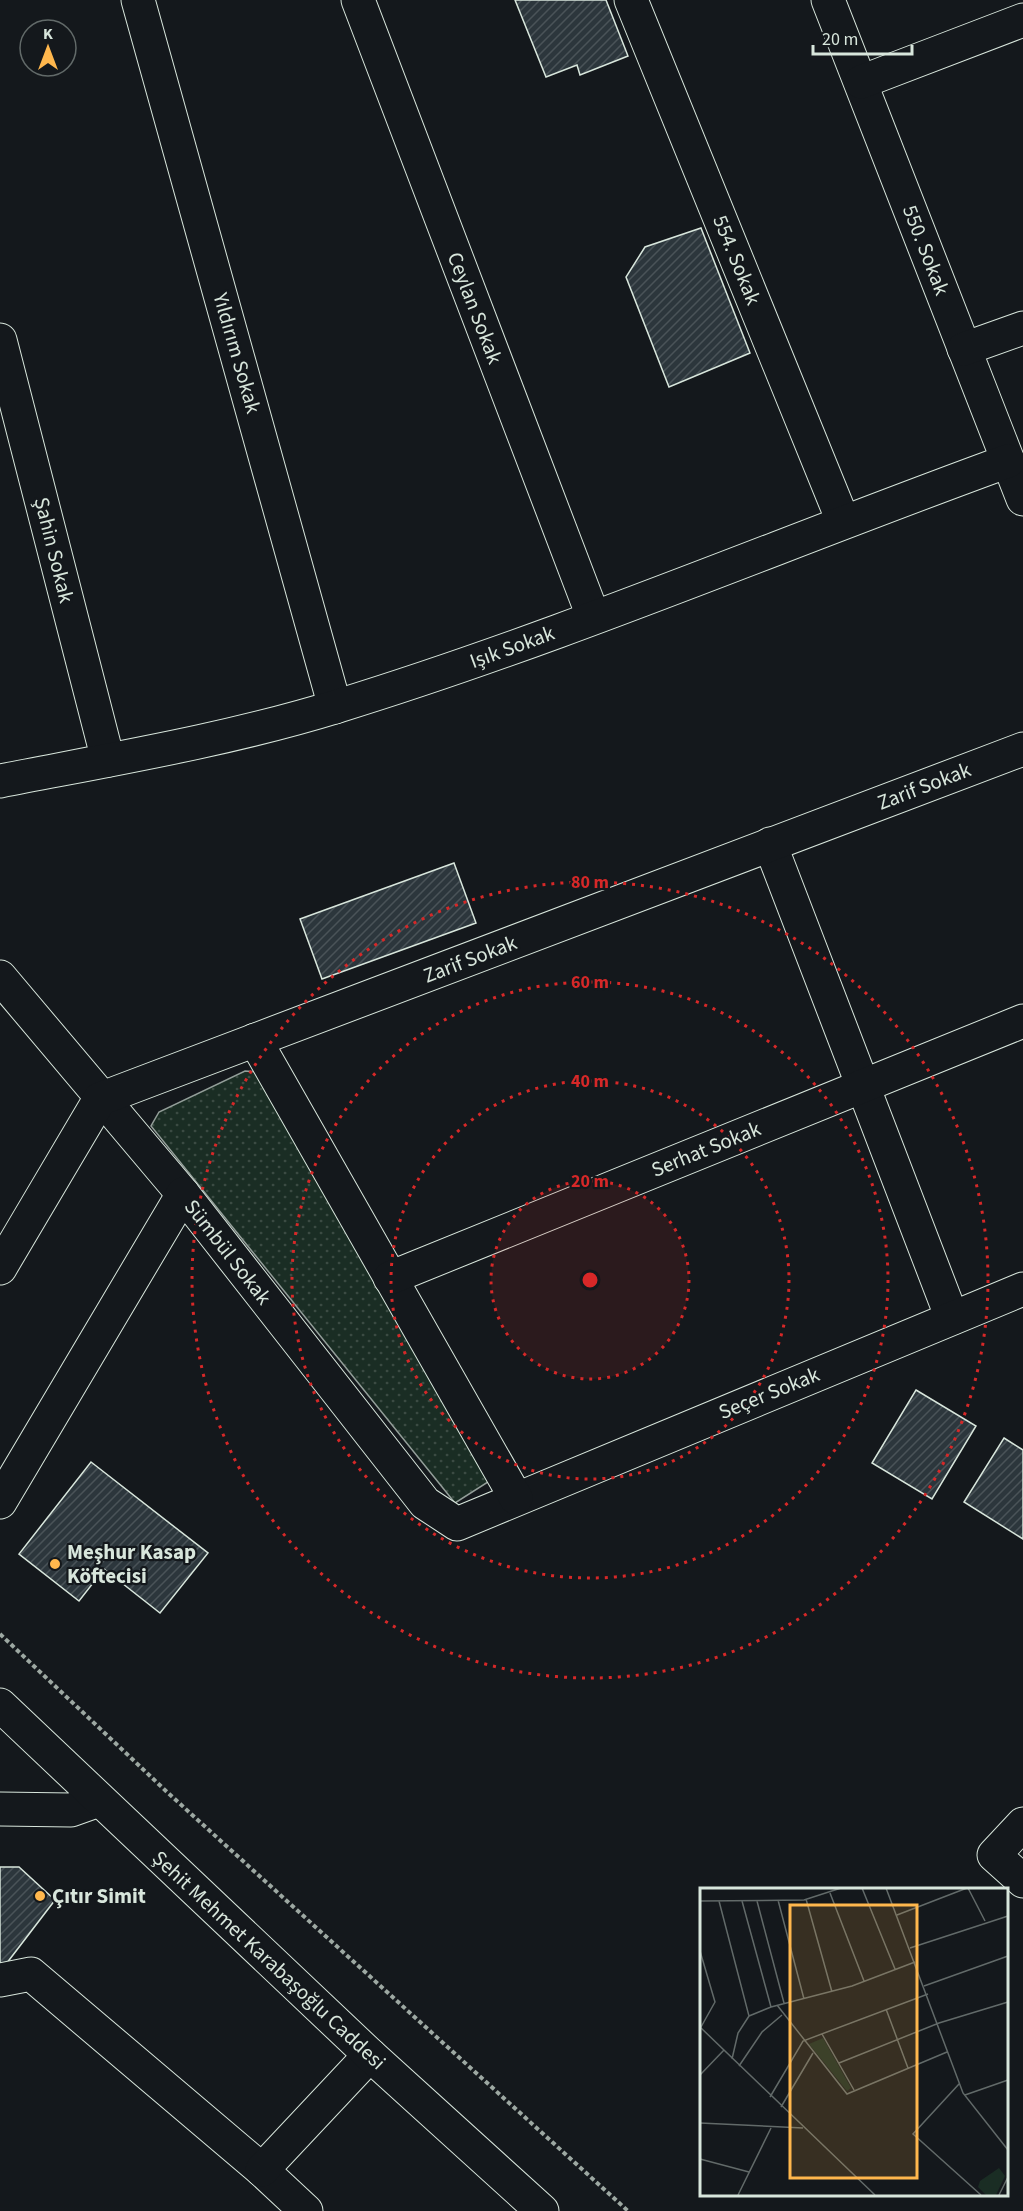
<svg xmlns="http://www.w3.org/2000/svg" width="1023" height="2211" font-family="'Source Sans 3',sans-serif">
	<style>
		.park { fill: url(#park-dots); stroke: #939e99; stroke-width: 1.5 }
		.building { fill: url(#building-hatch); stroke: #d8e6dc; stroke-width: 1.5 }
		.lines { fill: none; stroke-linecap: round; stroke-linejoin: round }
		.minor-casing { stroke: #d8e6dc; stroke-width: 35 }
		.major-casing { stroke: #d8e6dc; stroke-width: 35 }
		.path { stroke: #9da8a2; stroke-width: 4; stroke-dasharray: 4.5 3; stroke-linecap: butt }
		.minor { stroke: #14181c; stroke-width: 33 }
		.major { stroke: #14181c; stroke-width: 33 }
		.ring { fill: none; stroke: #d62828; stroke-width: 3; stroke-dasharray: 3 6 }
		.poi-dot { fill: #ffb74d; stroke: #14181c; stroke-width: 2 }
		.labels { text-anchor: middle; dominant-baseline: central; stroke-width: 4.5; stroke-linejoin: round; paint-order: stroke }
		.street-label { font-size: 21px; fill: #d8e6dc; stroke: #14181c }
		.poi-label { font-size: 21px; font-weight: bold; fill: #d8e6dc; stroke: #14181c; text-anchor: start }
		.inset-road { fill: none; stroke: #626a69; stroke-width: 1.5 }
		.view { fill: #ffb74d; fill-opacity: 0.15; stroke: #ffb74d; stroke-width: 3 }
		.inset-edge { fill: none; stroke: #d8e6dc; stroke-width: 3 }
		.centre { fill: #d62828; stroke: #14181c; stroke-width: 3 }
		.ring-label { font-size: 18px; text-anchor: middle; font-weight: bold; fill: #d62828; stroke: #14181c; stroke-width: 4.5; stroke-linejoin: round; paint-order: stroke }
	</style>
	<defs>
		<pattern id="park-dots" width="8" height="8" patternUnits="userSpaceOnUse" patternTransform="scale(1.5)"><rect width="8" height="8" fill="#1a2d24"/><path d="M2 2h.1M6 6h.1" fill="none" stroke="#3b4b43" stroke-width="1.8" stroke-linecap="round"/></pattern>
		<pattern id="building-hatch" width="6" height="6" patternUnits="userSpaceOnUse" patternTransform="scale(1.5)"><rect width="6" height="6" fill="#2c363c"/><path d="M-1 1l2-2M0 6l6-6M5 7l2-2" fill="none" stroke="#4a5358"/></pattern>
	</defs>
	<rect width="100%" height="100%" fill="#14181c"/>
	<path class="park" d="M245,1071l15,1 228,410 -33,21 -304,-377 8,-14z"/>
	<g class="building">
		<path d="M515,0h91l22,56 -48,19 -3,-10 -31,12z"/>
		<path d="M701,228l49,125 -81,34 -43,-110 19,-30z"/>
		<path d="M454,863l22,60 -154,56 -22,-60z"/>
		<path d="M916,1390l60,36 -44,73 -60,-36z"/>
		<path d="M1004,1438l19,12v89l-59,-37z"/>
		<path d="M91,1462l117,91 -48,60 -56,-44 -25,32 -60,-47z"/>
		<path d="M0,1867h19l36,33 -52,68 -3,1z"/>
	</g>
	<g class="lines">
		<g class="minor-casing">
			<g id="minor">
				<path d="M138,0l197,707"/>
				<path d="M358,0l235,616"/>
				<path d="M631,0l212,521"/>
				<path d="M828,0l195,499"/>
				<path d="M861,82l162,-62"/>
				<path d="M0,340l108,420"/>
				<path d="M964,349l59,-21"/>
				<path d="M0,781c113,-22 228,-41 338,-75 227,-70 447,-164 670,-245"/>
				<path d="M770,844l182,474"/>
				<path d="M0,977l183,217 242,309 32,21 566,-235"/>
				<path d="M255,1040l261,458"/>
				<path d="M0,1268l100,-169 923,-350"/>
				<path d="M390,1278l633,-257"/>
				<path d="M0,1502l183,-308"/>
				<path d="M0,1809l71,1 28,-10"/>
				<path d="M1023,1824l-29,31 29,26"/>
				<path d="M0,1980l31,-6 231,196 44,41"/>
				<path d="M262,2170l108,-115"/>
			</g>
		</g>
		<g class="major-casing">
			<path id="major" d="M0,1705l370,350 172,156"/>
		</g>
		<path class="path" d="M0,1634l167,158 461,419"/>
		<use href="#minor" class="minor"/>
		<use href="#major" class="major"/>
	</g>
	<circle cx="590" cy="1280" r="99" fill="#d62828" fill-opacity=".12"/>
	<g class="ring">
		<circle cx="590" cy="1280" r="99"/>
		<circle cx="590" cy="1280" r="199"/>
		<circle cx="590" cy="1280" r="298"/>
		<circle cx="590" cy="1280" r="398"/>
	</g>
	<g class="poi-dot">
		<circle cx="55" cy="1564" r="6"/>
		<circle cx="40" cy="1896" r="6"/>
	</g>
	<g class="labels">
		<g class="street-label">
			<text transform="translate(926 250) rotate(69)">550. Sokak</text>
			<text transform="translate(737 260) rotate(68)">554. Sokak</text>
			<text transform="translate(475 308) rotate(69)">Ceylan Sokak</text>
			<text transform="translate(237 353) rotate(74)">Yıldırım Sokak</text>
			<text transform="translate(54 550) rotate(76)">Şahin Sokak</text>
			<text transform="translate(512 647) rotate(-20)">Işık Sokak</text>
			<text transform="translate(924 786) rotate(-21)">Zarif Sokak</text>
			<text transform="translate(470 959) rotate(-21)">Zarif Sokak</text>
			<text transform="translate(706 1149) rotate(-22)">Serhat Sokak</text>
			<text transform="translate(228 1252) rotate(52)">Sümbül Sokak</text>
			<text transform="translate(769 1393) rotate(-22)">Seçer Sokak</text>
			<text transform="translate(269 1960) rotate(43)">Şehit Mehmet Karabaşoğlu Caddesi</text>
		</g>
		<g class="poi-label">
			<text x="67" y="1552">Meşhur Kasap<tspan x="67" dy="24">Köftecisi</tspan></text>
			<text x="52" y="1896">Çıtır Simit</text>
		</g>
	</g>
	<g transform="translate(700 1888)">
		<rect width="308" height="308" fill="#14181c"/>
		<path d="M123,150l28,50 -4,3 -38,-47zM299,280l6,8 -9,19h-10l-8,-8 2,-6z" fill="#1a2d24"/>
		<path class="inset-road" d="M162,0l33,81M186,0l77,205 45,57M268,0l17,33M130,5l34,88M106,11l26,93M78,12l26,99M0,13l104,-1 37,-12M19,13l30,115 -11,17 -6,26M42,13l29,106M57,13l27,102M197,27l70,-27M210,60l98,-32M0,63l15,51 -14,25M224,98l84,-30M77,117l70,89 100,-42M186,121l22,59M49,128l22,-9 81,-21 63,-24M0,139l175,168M122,146l32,56M139,175l100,-40 69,-21M39,178l23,-34 20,-17M0,187l24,-25M259,196l-46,50 68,61M265,207l43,-15M70,209l33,-56 125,-47M81,219l32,-54M0,235l103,5M0,271l49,13M38,307l33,-67M299,307l9,-18"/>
		<path class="view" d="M90,17h127v273h-127z"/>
		<rect width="308" height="308" class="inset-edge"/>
	</g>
	<circle cx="590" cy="1280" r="9" class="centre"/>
	<g class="ring-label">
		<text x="590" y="888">80 m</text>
		<text x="590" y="988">60 m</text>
		<text x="590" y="1087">40 m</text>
		<text x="590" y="1187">20 m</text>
	</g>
	<g transform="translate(48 48)"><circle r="28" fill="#14181c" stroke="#626a69" stroke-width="1.5"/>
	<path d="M0-4.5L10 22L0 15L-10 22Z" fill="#ffb74d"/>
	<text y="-9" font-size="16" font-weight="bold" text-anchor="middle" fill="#d8e6dc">K</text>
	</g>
	<path d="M813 45v9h99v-9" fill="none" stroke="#d8e6dc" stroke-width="3"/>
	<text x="822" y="45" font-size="18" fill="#d8e6dc" stroke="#14181c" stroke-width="4.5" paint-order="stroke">20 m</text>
</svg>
